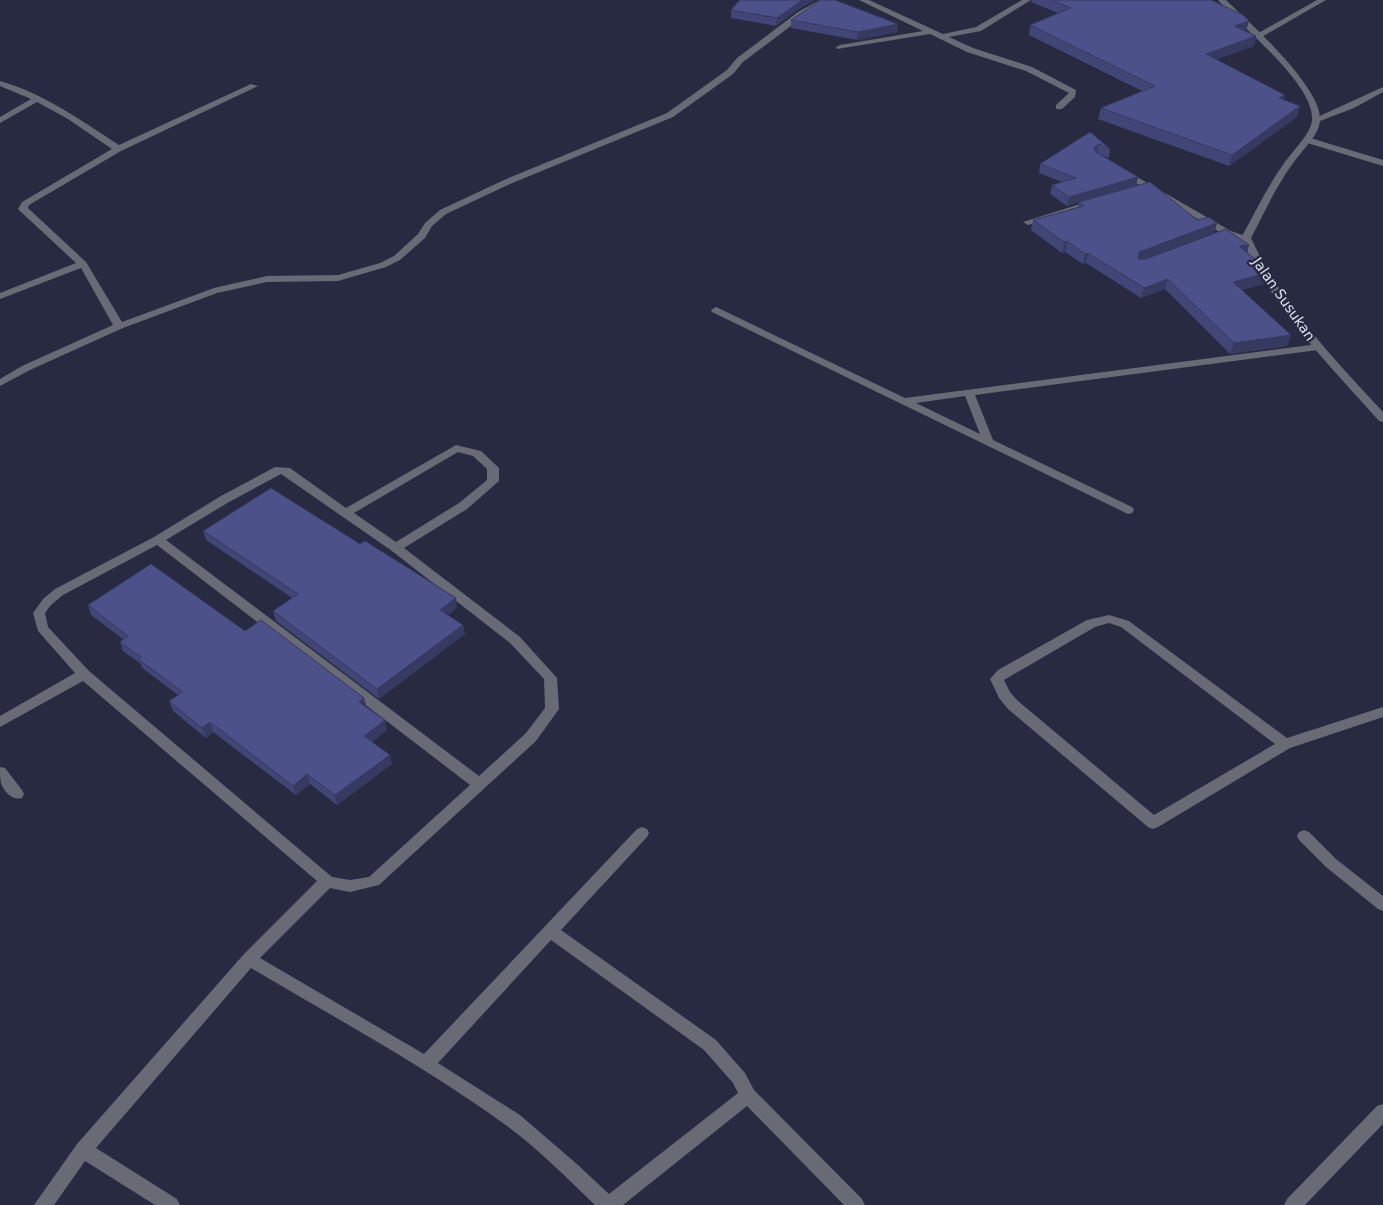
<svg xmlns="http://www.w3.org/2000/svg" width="1383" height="1205" font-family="'DejaVu Sans',sans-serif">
	<rect width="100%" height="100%" fill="#272a41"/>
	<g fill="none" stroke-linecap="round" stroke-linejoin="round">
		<path fill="#686a76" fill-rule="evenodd" d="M1307 137 1383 160V166L1304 142 1303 140Z
			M716 307 905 398 1318 344 1323 347 1318 350 975 395 993 440 1132 507 1134 510 1132 513 1128 514 712 312 711 310ZM965 396 980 434 916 403Z
			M1304 830 1309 832 1336 859 1383 896V911L1378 909 1326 867 1299 840 1297 836 1299 832Z"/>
		<path fill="#686a76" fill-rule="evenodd" d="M820 0H829L804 16 743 62 733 74 673 117 510 184 446 214 432 226 425 238 400 260 386 267 338 281 267 282 217 293 123 328 30 370 0 386V379L22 366 113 325 81 268 0 299V293L76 263 20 211 18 209 22 202 112 149 68 119 37 102 0 123V117L31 99 0 86V81C43 93 82 121 119 145L251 84 258 86 121 151 29 205 28 208 86 262 122 322 214 288 267 276 338 275 380 263 394 256 418 234 425 223 440 210 504 180 667 113 727 70 737 58 798 12Z
			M859 0H869L943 34 976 27 1022 0H1031L981 31 949 37 973 48 1032 67 1076 90 1075 97 1062 109H1056V105L1069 93 1026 71 967 52 930 34 837 49 836 47 840 45 923 31Z
			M1317 0H1326L1260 38 1253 36Z
			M1383 87V92L1354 108 1320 121 1313 119Z
			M1123 169 1231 231 1251 238 1246 241 1225 235 1120 174 1119 172Z
			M1093 200 1098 203 1096 205 1028 225 1023 222Z
			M456 445 481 451 499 468V481L467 509 404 548 520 637 557 678 559 709 536 741 379 885 350 892 330 888 260 958 424 1054 637 829 642 827 647 829 649 833 647 837 561 930 716 1040 745 1073 754 1090 862 1199 865 1205H844L747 1106 623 1205H595C567 1178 538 1149 507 1126 426 1067 337 1019 251 968L96 1148 177 1199 180 1205H155L85 1161 54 1205H34L77 1144 244 954 317 881 83 681 0 727V716L75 673 38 631 33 613 43 599 55 589 154 537 221 496 275 467 290 468 346 508ZM458 452 473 456 487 469V480L459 503 396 542 354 513ZM281 474 392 551 510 643 544 679 545 708 526 733 479 776 166 540 229 502ZM157 545 470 785 369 877 350 880 332 877 89 671 48 627 45 613 51 605 63 595ZM551 940 704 1050 733 1083 738 1093 609 1194 578 1165 520 1115 438 1063Z
			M1109 615 1129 621 1287 738 1383 707V717L1290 748 1158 827 1153 829 1148 827 1008 709 999 698 990 679 998 670 1087 620ZM1109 623 1121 627 1275 744 1154 815 1018 701 1010 692 1004 680 1095 627Z
			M0 767 5 768 22 790 24 794 22 798C13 801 4 792 1 783 0 779 0 771 0 767Z"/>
		<path fill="#686a76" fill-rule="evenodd" d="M1218 0H1226C1250 23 1323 88 1320 121 1319 133 1308 144 1301 153 1280 178 1266 209 1251 238 1281 304 1334 359 1383 412V422L1379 421C1329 365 1272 308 1241 238 1257 210 1271 178 1292 153 1299 144 1310 133 1312 121 1316 85 1240 26 1218 0Z
			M1383 1104V1124L1305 1205H1284L1287 1199 1377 1106Z"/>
	</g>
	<path fill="#424676" d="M740 0H815L797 10 776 26 731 18V10Z
		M1032 0H1211L1246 31 1256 36 1254 46 1217 59 1283 100 1300 106 1297 117 1229 166 1098 119 1101 108 1142 91 1029 35 1030 25 1058 13 1031 2Z
		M791 20 897 32 857 40 791 28Z
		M1090 132 1110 149 1109 158 1097 153 1138 177 1136 185 1197 220 1217 223 1214 233 1145 259 1249 245 1247 252 1256 260 1255 263 1264 284 1241 290 1291 335 1287 346 1230 354 1165 289 1141 298 1086 263 1083 264 1065 252 1062 253 1031 230 1033 220 1078 207 1079 202 1067 206 1050 194 1052 185 1062 182 1039 173 1040 164Z
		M203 531 457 608 448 615 463 625 465 634 379 699 276 621 273 611 292 598 206 540Z
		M88 605 245 631 364 698 367 708 387 730 372 742 392 764 337 805 310 784 296 795 213 732 206 738 173 711 169 701 178 695 142 668 141 664 123 651 120 642 123 639 91 615Z"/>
	<path fill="#363960" d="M802 0H815L797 10 776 26 777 18Z
		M1249 21 1246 31 1234 26Z
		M898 24 897 32 857 40 858 32Z
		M1256 36 1254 46 1203 64 1206 54Z
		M1285 95 1282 105 1279 98Z
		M1300 106 1297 117 1229 166 1232 155Z
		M1099 144 1097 152 1092 157 1094 148Z
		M1138 177 1136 185 1067 206 1069 197Z
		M1217 223 1214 233 1136 262 1139 252Z
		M1067 241 1065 252 1062 253 1064 242Z
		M1249 245 1246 255 1239 246Z
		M1088 253 1086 263 1083 264 1085 254Z
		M1267 273 1264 284 1230 292 1233 282Z
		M1168 279 1165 289 1141 298 1144 288Z
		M1291 335 1287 346 1230 354 1234 343Z
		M456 598 457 608 441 620 440 610Z
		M463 625 465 634 379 699 377 689Z
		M364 698 367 708 359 702Z
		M385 720 387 730 366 746 364 736Z
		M210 722 213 732 206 738 202 728Z
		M390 755 392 764 337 805 335 795Z
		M307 774 310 784 296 795 293 786Z"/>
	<path fill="#4d5189" stroke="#363960" d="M740 0H802L777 18 731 10Z
		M821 0H835L898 24 858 32 791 20Z
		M1052 0H1211L1243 15 1249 21 1234 26 1256 36 1206 54 1285 95 1279 98 1300 106 1232 155 1101 108 1155 86 1030 25 1071 8Z
		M1090 132 1110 149 1099 144 1094 148 1096 152 1138 177 1069 197 1052 185 1076 178 1040 164Z
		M1150 182 1197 220 1209 217 1217 223 1139 252 1138 259H1146L1226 229 1249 245 1239 246 1256 260 1253 261 1267 273 1233 282 1291 335 1234 343 1168 279 1144 288 1088 253 1085 254 1067 241 1064 242 1033 220 1084 206 1079 202Z
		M271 488 360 544 365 541 456 598 440 610 463 625 377 689 273 611 298 594 203 531Z
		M151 564 245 631 261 620 364 698 359 702 385 720 364 736 390 755 335 795 307 774 293 786 210 722 202 728 169 701 183 692 138 659 141 657 120 642 128 636 88 605Z"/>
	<g text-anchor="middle" stroke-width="5" stroke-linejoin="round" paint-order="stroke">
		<g font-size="14" fill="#e0e2f1" stroke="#272a41">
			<text transform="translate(1284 299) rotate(55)" y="5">Jalan Susukan</text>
		</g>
	</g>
</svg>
